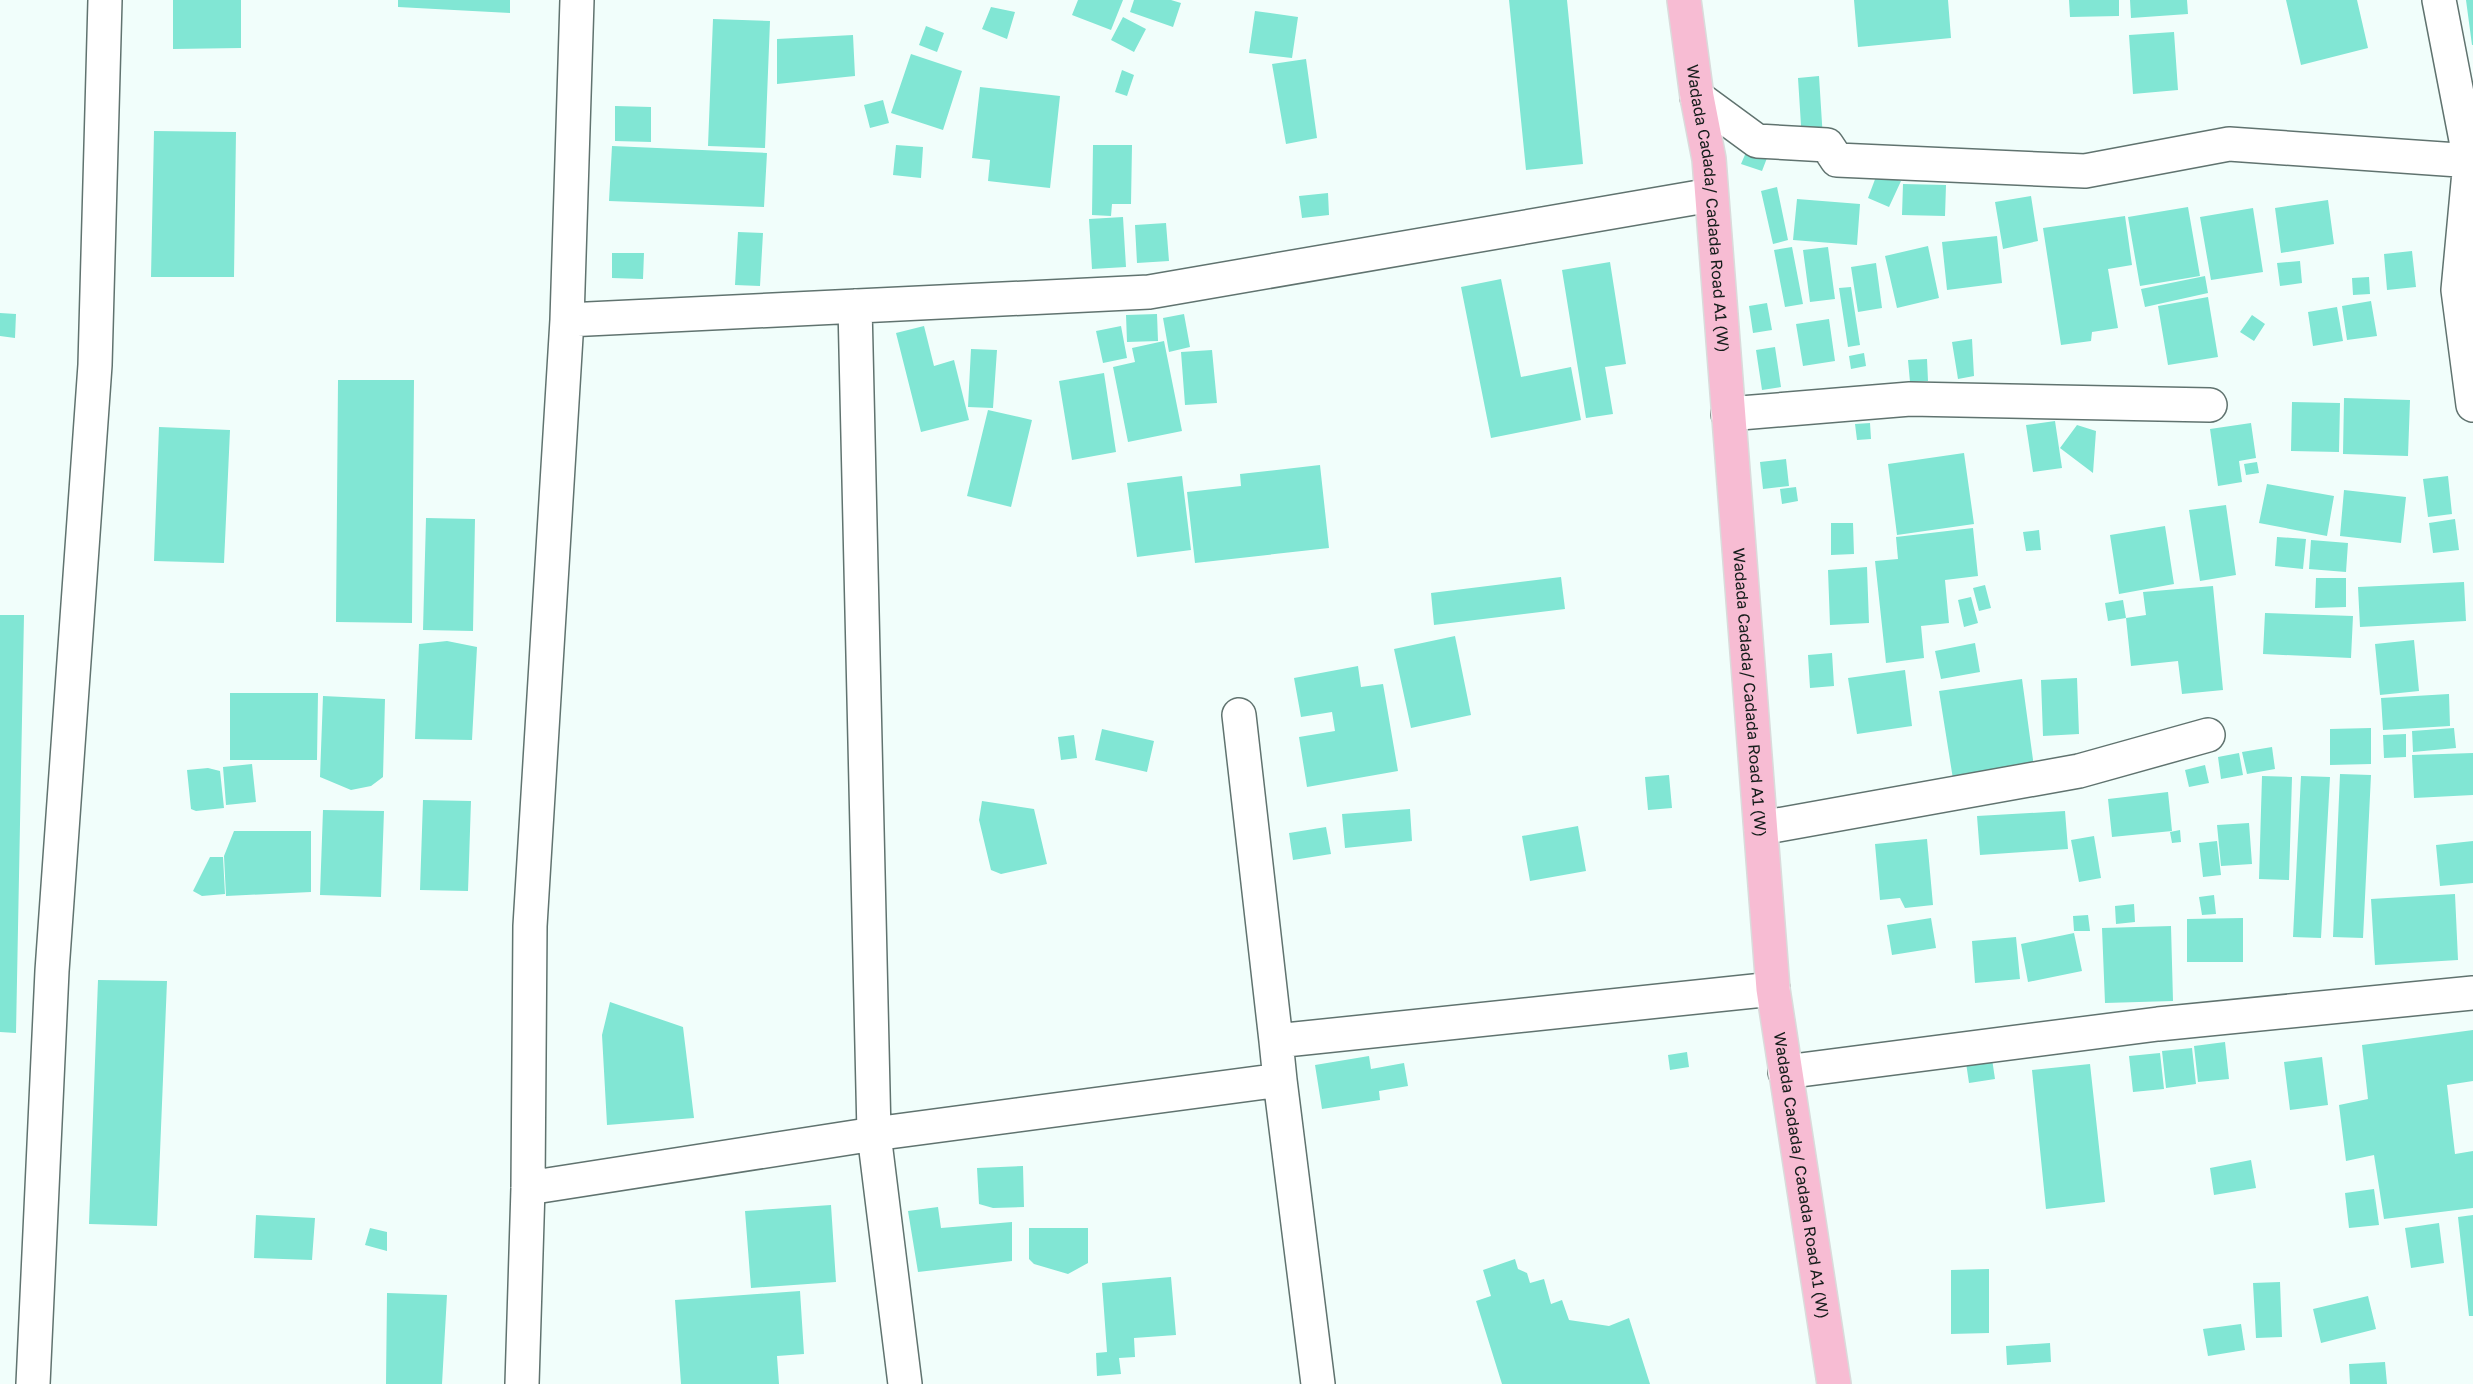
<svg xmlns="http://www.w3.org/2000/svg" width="2473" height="1384" font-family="'Golos Text',sans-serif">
	<rect width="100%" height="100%" fill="#f1fefb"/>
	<path fill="#81e6d4" d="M173 0H241V48L173 49Z
		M398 0H510V13L398 7Z
		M1078 0H1123L1111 30 1072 15Z
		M1134 0H1171L1181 3 1173 27 1130 12Z
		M1509 0H1567L1583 164 1526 170Z
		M1854 0H1948L1951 38 1858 47Z
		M2069 0H2119V16L2070 17Z
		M2130 0H2187L2188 14 2131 18Z
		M2286 0H2357L2368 48 2301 65Z
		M2466 0H2473V45H2472Z
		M991 7 1015 12 1007 39 982 29Z
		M1255 11 1298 17 1292 58 1249 53Z
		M1123 17 1146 29 1134 52 1111 40Z
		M713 19 770 21 765 148 708 146Z
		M926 26 944 33 937 52 919 45Z
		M2174 32 2178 90 2133 94 2129 35Z
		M853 35 855 76 777 84V39Z
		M911 54 962 71 943 130 891 113Z
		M1306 59 1317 138 1286 144 1272 64Z
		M1122 70 1134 75 1127 96 1115 92Z
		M1819 76 1823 139 1802 141 1798 78Z
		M980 87 1060 96 1050 188 988 181 990 160 972 158Z
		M883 100 889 123 870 128 864 105Z
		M615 106 651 107V142L615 141Z
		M154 131 236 132 234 277H151Z
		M896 145 923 147 921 178 893 175Z
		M1093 145H1132L1131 204H1112L1111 216 1092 215Z
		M612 146 767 153 764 207 609 201Z
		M1747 150 1767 158 1762 171 1741 164Z
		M1877 174 1901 181 1889 207 1868 198Z
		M1903 184 1946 185 1945 216 1902 215Z
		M1777 187 1788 240 1773 244 1761 191Z
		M1328 193 1329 215 1302 218 1299 196Z
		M2031 196 2038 241 2003 249 1995 202Z
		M1797 199 1860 204 1857 245 1793 240Z
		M2328 200 2334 244 2281 253 2275 208Z
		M2188 207 2200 276 2140 286 2128 217Z
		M2253 208 2263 272 2211 280 2200 217Z
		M2125 216 2132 265 2108 269 2118 328 2092 332 2091 341 2061 345 2043 228Z
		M1123 217 1126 267 1092 269 1089 219Z
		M1166 223 1169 261 1137 263 1135 225Z
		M738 232 763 233 760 286 735 285Z
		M1997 236 2002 283 1947 290 1942 242Z
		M1928 246 1939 298 1897 308 1885 256Z
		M1792 247 1803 304 1785 307 1774 250Z
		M1828 247 1835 299 1810 302 1803 250Z
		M2412 251 2416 287 2387 290 2384 254Z
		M612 253H644L643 279 612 278Z
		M2300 261 2302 283 2280 286 2277 263Z
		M1610 262 1626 364 1605 367 1613 414 1586 418 1562 270Z
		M1876 263 1882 308 1858 312 1851 267Z
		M2205 276 2208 293 2145 307 2141 289Z
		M2369 277 2370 294 2353 295 2352 278Z
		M1501 279 1521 377 1571 367 1581 420 1491 438 1461 287Z
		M1851 287 1860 345 1848 347 1839 288Z
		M2208 297 2218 357 2168 365 2158 306Z
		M2371 301 2377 336 2347 340 2342 306Z
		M1767 303 1772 330 1753 333 1749 306Z
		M2337 307 2343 341 2313 346 2308 312Z
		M0 313 16 314 15 338 0 336Z
		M1157 314 1158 341 1127 342 1126 315Z
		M1184 314 1190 347 1169 352 1163 318Z
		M2252 315 2265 324 2254 341 2240 332Z
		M1829 319 1835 361 1803 366 1796 324Z
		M924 326 934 366 954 360 969 420 921 432 896 333Z
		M1121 326 1127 358 1103 363 1096 331Z
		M1972 339 1974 376 1958 379 1952 342Z
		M1164 341 1182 431 1128 442 1113 367 1135 362 1132 348Z
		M1775 347 1781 387 1762 390 1756 350Z
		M971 349 997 350 993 408 968 407Z
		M1212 350 1217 403 1185 405 1181 352Z
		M1864 353 1866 366 1851 369 1849 356Z
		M1927 359 1928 381 1910 382 1908 360Z
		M1104 373 1116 452 1072 460 1059 381Z
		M338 380H414L412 623 336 622Z
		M2344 398 2410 400 2408 456 2343 454Z
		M2292 402 2340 403 2339 452 2291 451Z
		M988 410 1032 420 1011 507 967 496Z
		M2055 421 2062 468 2033 472 2026 425Z
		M1870 423 1871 439 1857 440 1855 424Z
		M2251 423 2256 458 2239 461 2242 482 2218 486 2210 429Z
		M2077 425 2096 431 2093 473 2060 448Z
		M159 427 230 430 224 563 154 561Z
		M1964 453 1974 524 1897 535 1888 464Z
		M1786 459 1789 486 1763 489 1760 462Z
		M2257 462 2259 473 2246 475 2244 464Z
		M1320 465 1329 548 1195 563 1187 492 1241 486 1240 474Z
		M1182 476 1191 550 1137 557 1127 483Z
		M2448 476 2452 514 2428 517 2423 479Z
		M2267 484 2334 496 2327 536 2259 523Z
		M1796 487 1798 501 1782 504 1780 489Z
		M2344 490 2406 497 2401 543 2340 536Z
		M2226 505 2236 575 2200 581 2189 510Z
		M426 518 475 519 473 631 423 630Z
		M2455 519 2459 550 2433 553 2429 523Z
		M1831 523H1853L1854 554 1831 555Z
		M2165 526 2174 584 2119 594 2110 535Z
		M1973 528 1978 576 1945 580 1949 623 1921 626 1924 658 1886 663 1875 561 1898 559 1896 537Z
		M2039 530 2041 550 2026 551 2023 532Z
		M2277 537 2306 539 2303 569 2275 566Z
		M2311 540 2348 543 2346 572 2309 569Z
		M1867 567 1869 623 1830 625 1828 570Z
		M1561 577 1565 609 1434 625 1431 593Z
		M2316 578H2346V607L2315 608Z
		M2464 582 2466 621 2360 627 2358 587Z
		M1985 585 1991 608 1979 611 1973 588Z
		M2213 586 2223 690 2182 694 2178 661 2131 666 2126 618 2146 615 2143 592Z
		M1971 597 1978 623 1964 627 1958 600Z
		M2123 600 2126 618 2108 621 2105 603Z
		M2265 613 2353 616 2351 658 2263 654Z
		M0 615H24L16 1033 0 1032Z
		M1455 636 1471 715 1411 728 1394 649Z
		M2414 640 2419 691 2380 695 2375 644Z
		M447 641 477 647 472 740 415 739 419 644Z
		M1975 643 1980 672 1941 679 1935 651Z
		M1832 653 1834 686 1810 688 1808 655Z
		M1358 666 1361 687 1383 684 1398 771 1307 787 1299 737 1335 731 1332 712 1301 717 1294 678Z
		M1905 670 1912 726 1857 734 1848 678Z
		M2077 678 2079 734 2043 736 2041 680Z
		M2022 679 2034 767 1953 779 1939 691Z
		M230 693H318L317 760H230Z
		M2449 694 2450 726 2383 730 2381 698Z
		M323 696 385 699 383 777 371 786 351 790 320 777Z
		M2371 728V764L2330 765V729Z
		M2454 728 2456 748 2413 752 2412 731Z
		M1102 729 1154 741 1147 772 1095 760Z
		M2406 734V757L2384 758 2383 735Z
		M1074 735 1077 758 1061 760 1058 737Z
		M2272 747 2275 769 2247 774 2242 752Z
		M2239 753 2243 775 2221 779 2218 757Z
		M2473 753V795L2414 798 2412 755Z
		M252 764 256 802 226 805 223 767Z
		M2205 765 2209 783 2189 787 2185 770Z
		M208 768 220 771 224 808 196 811 191 809 187 770Z
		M2340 774 2371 775 2363 938 2333 937Z
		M1669 775 1672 808 1648 810 1645 777Z
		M2262 776 2292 777 2289 880 2259 879Z
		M2301 776 2330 777 2321 938 2293 937Z
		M2168 792 2172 831 2112 837 2108 799Z
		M423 800 471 801 468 891 420 890Z
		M982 801 1034 809 1047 864 1001 874 991 870 979 820Z
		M1410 809 1412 841 1345 848 1342 814Z
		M323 810 384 811 381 897 320 895Z
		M2065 811 2068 849 1980 855 1977 816Z
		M2249 823 2252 864 2221 866 2217 825Z
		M1578 826 1586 871 1530 881 1522 836Z
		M1326 827 1331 854 1293 860 1289 833Z
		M2180 830 2181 842 2172 843 2170 832Z
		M234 831H311V892L226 896 224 856Z
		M2094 836 2101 878 2079 882 2071 840Z
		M1927 839 1933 905 1905 908 1900 898 1880 900 1875 844Z
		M2217 841 2221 875 2203 877 2199 843Z
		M2473 841V883L2440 886 2436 845Z
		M210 857H223L225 894 202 896 193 891Z
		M2455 894 2458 960 2375 965 2371 899Z
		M2214 895 2216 914 2202 915 2199 897Z
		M2134 904 2135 922 2116 924 2115 906Z
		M2088 915 2090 931H2074L2073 916Z
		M1931 918 1936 948 1892 955 1887 925Z
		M2243 918V962H2187V919Z
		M2171 926 2173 1001 2105 1003 2102 928Z
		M2074 933 2082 971 2028 982 2021 944Z
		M2016 937 2020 979 1975 983 1972 941Z
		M98 980 167 981 157 1226 89 1224Z
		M610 1002 683 1027 694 1118 607 1125 602 1035Z
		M2473 1030V1081L2447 1085 2455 1154 2473 1151V1208L2384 1219 2374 1155 2346 1161 2339 1105 2368 1099 2362 1045Z
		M2225 1042 2229 1079 2198 1082 2194 1046Z
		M2192 1048 2196 1084 2166 1088 2162 1051Z
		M1687 1052 1689 1067 1670 1070 1668 1055Z
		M1991 1052 1995 1079 1969 1083 1965 1056Z
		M2160 1053 2164 1089 2133 1092 2129 1056Z
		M1369 1056 1371 1069 1404 1063 1408 1086 1379 1091 1380 1100 1322 1109 1315 1065Z
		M2322 1057 2328 1105 2290 1110 2284 1062Z
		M2090 1064 2105 1202 2046 1209 2032 1070Z
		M2251 1160 2256 1188 2214 1195 2210 1168Z
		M1023 1166 1024 1207 993 1208 979 1204 977 1168Z
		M2374 1189 2379 1225 2349 1228 2345 1193Z
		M831 1205 836 1282 751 1288 745 1211Z
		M938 1207 941 1228 1012 1222V1261L918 1272 908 1211Z
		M256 1215 315 1218 312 1260 254 1258Z
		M2473 1215V1316H2469L2458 1217Z
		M2439 1223 2444 1263 2411 1268 2405 1228Z
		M370 1228 387 1232V1251L365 1245Z
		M1029 1228H1088V1263L1068 1274 1034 1264 1029 1259Z
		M1515 1259 1518 1269 1527 1273 1530 1283 1544 1279 1551 1304 1562 1300 1569 1320 1609 1326 1629 1318 1650 1384H1502L1476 1301 1491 1296 1483 1270Z
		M1989 1269V1333L1951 1334V1270Z
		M1171 1277 1176 1335 1134 1338 1135 1357 1119 1358 1121 1374 1097 1376 1096 1353 1107 1352 1102 1283Z
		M2280 1282 2282 1337 2256 1338 2253 1283Z
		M800 1291 804 1354 777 1356 779 1384H681L675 1300Z
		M387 1293 447 1295 442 1384H386Z
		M2368 1296 2376 1329 2321 1343 2313 1309Z
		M2241 1324 2245 1350 2208 1356 2203 1329Z
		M2050 1343 2051 1362 2007 1365 2006 1346Z
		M2385 1362 2387 1384H2350L2349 1364Z"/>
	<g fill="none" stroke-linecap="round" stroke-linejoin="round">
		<defs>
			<path id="minor" d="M2439 0 2470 161 2458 290 2473 405
				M1697 97 1757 141 1827 145 1837 160 2085 171 2229 144 2473 161
				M855 306 874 1134 905 1384
				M567 320 1149 292 1711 195
				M1728 414 1910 399 2210 405
				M1239 715 1276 1041 1773 989
				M1761 828 2079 771 2208 735
				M1785 1072 2158 1024 2473 993
				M1280 1080 1318 1384
				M528 1188 874 1134 1280 1080 1276 1041
				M33 1384 52 971 95 365 105 0
				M522 1384 528 1188 530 926 567 320 577 0"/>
			<g id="primary">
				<path id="s1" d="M1684 0 1697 97 1709 159 1773 989 1834 1384"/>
			</g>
		</defs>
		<use href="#minor" stroke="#60736f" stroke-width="36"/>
		<use href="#primary" stroke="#dadbdb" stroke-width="36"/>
		<use href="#minor" stroke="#fff" stroke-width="33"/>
		<use href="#primary" stroke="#f7bcd3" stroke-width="33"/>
	</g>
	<g text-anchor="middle" stroke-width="4.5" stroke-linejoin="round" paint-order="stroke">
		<g font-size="16" fill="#151d1b" stroke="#fff">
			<text dy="6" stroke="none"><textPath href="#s1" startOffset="210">Wadada Cadada/ Cadada Road A1 (W)</textPath></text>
			<text dy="6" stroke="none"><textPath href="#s1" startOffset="696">Wadada Cadada/ Cadada Road A1 (W)</textPath></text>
			<text dy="6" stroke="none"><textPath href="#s1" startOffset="1182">Wadada Cadada/ Cadada Road A1 (W)</textPath></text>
		</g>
	</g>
</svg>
